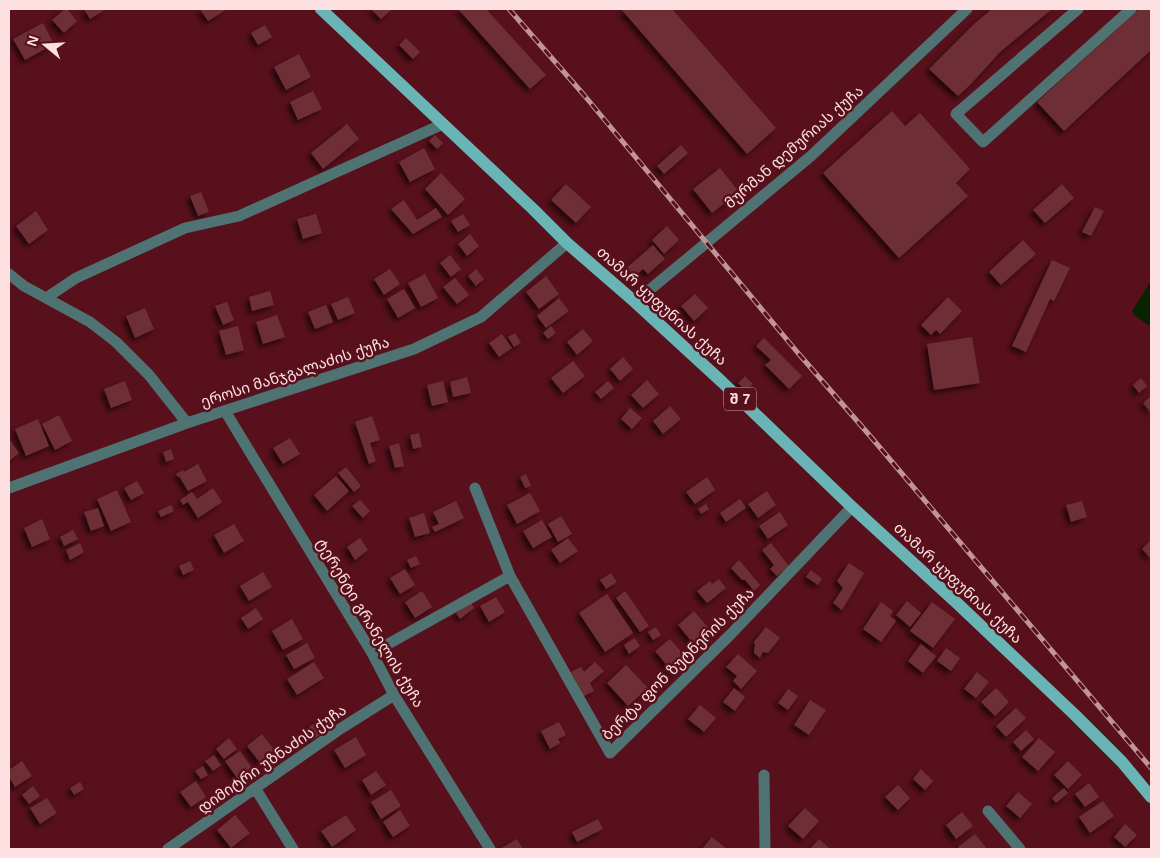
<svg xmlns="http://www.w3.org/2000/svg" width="1160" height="858" font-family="Arial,'Noto Sans Georgian',sans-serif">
	<defs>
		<filter id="shadow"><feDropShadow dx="-3.5" dy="3.5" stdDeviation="2.5" flood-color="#0009"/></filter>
	</defs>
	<rect width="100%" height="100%" fill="#57101c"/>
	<path fill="#092200" d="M1151 281V324L1148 325 1134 315 1132 311Z"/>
	<path fill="#6e2f35" filter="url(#shadow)" d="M65 9H67L77 21 64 33 52 20Z
		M84 9H106L90 19Z
		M200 9H227L208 21Z
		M371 9H392L381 19Z
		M458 9H486L546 75 530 89Z
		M621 9H672L776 128 747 154Z
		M992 9H1052L1000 52 970 85 958 96 929 69 974 24Z
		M1139 9H1151V50L1064 131 1037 102Z
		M43 23 54 44 25 60 13 39Z
		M265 25 272 37 258 45 251 33Z
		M406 38 420 52 413 59 399 45Z
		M299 54 311 77 286 90 274 67Z
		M313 91 322 109 298 120 290 102Z
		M892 111 905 126 920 113 970 169 956 183 968 196 899 258 823 173Z
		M347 124 359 139 323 169 311 153Z
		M435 135 443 143 437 149 429 141Z
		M681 145 688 153 664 174 657 166Z
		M424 148 435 169 410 182 399 162Z
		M720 168 739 192 712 213 693 189Z
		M441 173 465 199 448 215 425 189Z
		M566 184 591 207 576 223 551 200Z
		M1062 184 1074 198 1045 223 1033 210Z
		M201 192 209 212 198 216 190 196Z
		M404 200 417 220 436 208 442 217 413 234 391 209Z
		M1095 207 1104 211 1091 236 1082 232Z
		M36 211 48 230 29 244 16 226Z
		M316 214 322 233 303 239 297 219Z
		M463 214 470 225 458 232 451 221Z
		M667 226 679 240 664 254 652 240Z
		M470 234 479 246 467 256 458 244Z
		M1023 240 1036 254 1001 285 989 272Z
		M653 245 665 259 648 274 643 269 632 279 624 270Z
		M450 255 461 269 451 277 440 263Z
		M1052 260 1070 268 1054 301 1050 299 1026 352 1012 346Z
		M390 269 400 284 384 295 374 279Z
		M476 269 484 279 476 286 468 276Z
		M425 274 438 298 421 307 408 283Z
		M546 276 559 294 539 309 526 292Z
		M455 278 469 295 457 304 443 287Z
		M404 289 415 308 398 318 387 299Z
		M270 291 274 305 252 311 249 297Z
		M695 294 708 308 694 321 681 306Z
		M348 297 355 313 338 320 331 304Z
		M948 297 962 311 940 334 936 330 931 335 921 325Z
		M559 298 569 311 546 328 537 316Z
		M227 302 234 320 223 325 215 306Z
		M326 305 333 322 315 329 308 312Z
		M145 308 154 329 135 338 126 316Z
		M277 315 285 337 263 344 256 322Z
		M238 326 244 350 226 355 219 331Z
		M551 326 556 333 548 339 543 333Z
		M583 329 593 341 577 355 567 342Z
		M515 333 521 343 514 347 508 337Z
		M502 334 512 348 499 357 489 343Z
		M972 337 980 383 934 390 927 344Z
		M764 338 802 376 789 389 765 365 771 360 756 346Z
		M623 357 633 369 620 381 610 369Z
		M573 361 585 376 563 393 551 378Z
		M745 376 753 384 746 391 738 383Z
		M467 377 471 393 453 397 450 382Z
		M1141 378 1147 386 1139 393 1133 385Z
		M647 380 659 394 643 408 631 395Z
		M125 381 132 400 111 408 104 389Z
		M443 381 448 402 432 406 427 385Z
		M608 381 614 388 601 399 595 392Z
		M1151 396V413L1143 403Z
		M670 406 681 419 663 434 653 421Z
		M630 408 642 418 632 429 621 419Z
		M59 415 72 441 55 450 42 424Z
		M372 416 380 440 370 443 376 461 369 464 355 422Z
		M38 419 49 446 26 456 15 429Z
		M419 433 422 447 413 449 410 435Z
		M290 438 300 454 283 464 273 448Z
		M9 439 19 453 9 461Z
		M399 443 404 466 395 468 389 446Z
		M171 449 174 459 166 462 163 452Z
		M198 464 207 481 188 491 179 476 178 477 176 474 183 470 184 472Z
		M346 467 361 486 354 492 338 473Z
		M526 474 531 486 525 488 520 477Z
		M336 476 349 491 327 511 314 495Z
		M707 477 715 490 695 504 686 492Z
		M137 481 144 493 131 500 124 488Z
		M213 488 222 502 198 518 188 502 183 505 180 500 192 492 197 499Z
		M117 490 131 522 111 531 97 499Z
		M767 491 776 505 758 518 748 504Z
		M530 493 540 511 517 524 507 505Z
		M740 499 746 508 726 522 720 513Z
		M360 500 370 511 363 518 352 506Z
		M456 501 464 518 435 532 432 527 439 524 433 512Z
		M1082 501 1087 517 1071 522 1066 505Z
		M706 504 709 509 701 514 698 509Z
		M171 505 174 511 161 517 158 511Z
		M98 508 104 526 91 531 84 512Z
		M780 512 788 525 768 539 759 526Z
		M424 513 430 533 415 537 409 518Z
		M561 516 572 534 558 542 548 524Z
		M42 519 50 539 32 547 24 528Z
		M542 520 552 537 533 548 523 531Z
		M234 524 244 541 224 553 214 535Z
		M73 530 78 539 64 546 60 537Z
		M360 538 368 550 355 560 347 547Z
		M568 538 578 551 560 563 551 550Z
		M1150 541 1151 542V559L1142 549Z
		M80 543 84 552 70 560 66 550Z
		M771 543 789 566 777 576 770 569 774 565 762 550Z
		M416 556 420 564 411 568 407 560Z
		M739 560 760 585 754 591 745 580H742L731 568Z
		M190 561 194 570 183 575 179 566Z
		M849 563 864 573 842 610 833 603 843 588 837 581Z
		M405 569 415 585 400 594 390 578Z
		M811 570 822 579 818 585 806 577Z
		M263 572 272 587 249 601 240 586Z
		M611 573 617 582 606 589 600 580Z
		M719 579 726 588 707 603 697 591 710 581 712 584Z
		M422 591 432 607 415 618 405 602Z
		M625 591 649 626 640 632 616 598Z
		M607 594 633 633 605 652 579 613Z
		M496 597 505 612 489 622 480 606Z
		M907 601 921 613 910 627 896 615Z
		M881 602 893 611 890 616 896 621 881 642 863 629Z
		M932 602 955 619 933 648 910 631Z
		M471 603 474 608 460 619 456 613Z
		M256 608 263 619 248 629 241 618Z
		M694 611 712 632 696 647 678 625Z
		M292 619 303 639 283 650 272 631Z
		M656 627 661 635 653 640 648 632Z
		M766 627 780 638 768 653 763 652 760 658 754 653 755 645 754 642Z
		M635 638 640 646 629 654 624 645Z
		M670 639 689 661 674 674 655 651Z
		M307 643 315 658 294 669 286 655Z
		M921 644 936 656 923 673 908 661Z
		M946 648 960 658 951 671 937 661Z
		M738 654 757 671 741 689 733 681 737 676 726 667Z
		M314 662 324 678 297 695 287 679Z
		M595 662 604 671 590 683 594 691 584 696 571 672 581 667 584 672Z
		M626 665 648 688 628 706 607 683Z
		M977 672 989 682 976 698 964 689Z
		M734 688 745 697 735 711 723 702Z
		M996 688 1009 702 995 716 981 702Z
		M788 689 798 696 788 710 778 703Z
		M810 700 826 710 809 735 794 725Z
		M700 705 716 718 704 732 688 719Z
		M1016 708 1026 718 1006 737 996 726Z
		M320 720 326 731 311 741 304 730Z
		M559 722 566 735 558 739 560 743 550 749 541 731Z
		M1026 730 1034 739 1021 751 1013 742Z
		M262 734 275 751 260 763 247 746Z
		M356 737 366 755 345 768 334 750Z
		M229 738 237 749 224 759 216 749Z
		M1039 738 1055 752 1038 771 1022 757Z
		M240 751 252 768 237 778 225 761Z
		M214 755 221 765 213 771 205 761Z
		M22 761 32 776 15 787 9 777V770Z
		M1068 761 1082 775 1068 789 1054 775Z
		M203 766 208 775 201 779 195 771Z
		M921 769 933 781 925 790 913 779Z
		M376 771 386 785 371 795 362 780Z
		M196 781 206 797 191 807 180 792Z
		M80 782 84 789 74 795 70 788Z
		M1089 783 1099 797 1085 807 1075 794Z
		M898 785 910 798 898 810 885 797Z
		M33 786 40 796 29 804 22 795Z
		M1064 788 1068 793 1056 803 1052 798Z
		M391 790 401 806 381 819 371 802Z
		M1018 792 1032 804 1020 818 1006 806Z
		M47 798 57 813 40 824 30 808Z
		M1103 801 1114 816 1090 833 1079 817Z
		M805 808 819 821 803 839 788 826Z
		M400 810 410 826 393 837 383 822Z
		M962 812 973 826 956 839 946 825Z
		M235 815 250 833 231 848 217 830Z
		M346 815 356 830 332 847 321 831Z
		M598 819 603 829 577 842 572 832Z
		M1125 824 1137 835 1125 847 1114 837Z
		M975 834 987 849H960L958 847Z
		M712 837 727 849H702Z
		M517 839 523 849H500Z
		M819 839 829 848 828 849H812L811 848Z"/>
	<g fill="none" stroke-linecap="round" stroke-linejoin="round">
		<path stroke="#4f7273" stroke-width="11" d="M1078 9 956 114 983 142 1131 9
			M9 274 24 286 90 322 116 342 149 375 187 423
			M46 298 76 278 185 228 239 216 443 124
			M635 302 811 156 967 9
			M225 411 372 653 394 695 490 849
			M9 488 187 423 414 349 481 317 567 243
			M475 488 510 576 610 753 731 634 852 507
			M372 653 510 576
			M764 775 765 849
			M255 788 293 849
			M988 811 1020 849
			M168 849 340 729 394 695"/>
		<path stroke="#69b5b6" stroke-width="12" d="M321 9 533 209 567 243 635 302 721 381 852 507 958 604 1075 715 1122 762 1151 797"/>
		<defs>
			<path id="rail" d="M509 9 584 95 798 353 871 437 1151 768"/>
		</defs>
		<use href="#rail" stroke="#c09499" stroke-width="5"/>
		<use href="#rail" stroke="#57101c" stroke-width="3" stroke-dasharray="9" stroke-linecap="butt"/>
	</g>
	<g text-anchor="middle" stroke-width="5" stroke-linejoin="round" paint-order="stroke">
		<rect fill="#57101c" stroke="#cba2a7" stroke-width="1" x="724" y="387.5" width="32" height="23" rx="4"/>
		<g font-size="14" font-weight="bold" fill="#fde1e2">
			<text x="740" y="404">შ 7</text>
		</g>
		<g font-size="15" fill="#fde1e2" stroke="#57101c">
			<text transform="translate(794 147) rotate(-41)" y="5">მურმან დემურიას ქუჩა</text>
			<text transform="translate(662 306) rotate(42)" y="5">თამარ ყუფუნიას ქუჩა</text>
			<text transform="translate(295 372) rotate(-18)" y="5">ეროსი მანჯგალაძის ქუჩა</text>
			<text transform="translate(958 583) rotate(43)" y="5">თამარ ყუფუნიას ქუჩა</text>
			<text transform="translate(370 623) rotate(59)" y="5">ტერენტი გრანელის ქუჩა</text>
			<text transform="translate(678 664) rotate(-45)" y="5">ბერტა ფონ ზუტნერის ქუჩა</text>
			<text transform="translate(272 759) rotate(-35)" y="5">დიმიტრი უზნაძის ქუჩა</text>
		</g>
	</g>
	<rect width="1160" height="858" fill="none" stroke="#fde1e2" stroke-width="20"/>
	<g transform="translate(45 45) rotate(288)" stroke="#57101c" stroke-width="4" paint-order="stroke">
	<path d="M0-4L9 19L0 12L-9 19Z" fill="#fde1e2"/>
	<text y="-8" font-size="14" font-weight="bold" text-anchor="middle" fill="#fde1e2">N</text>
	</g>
</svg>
